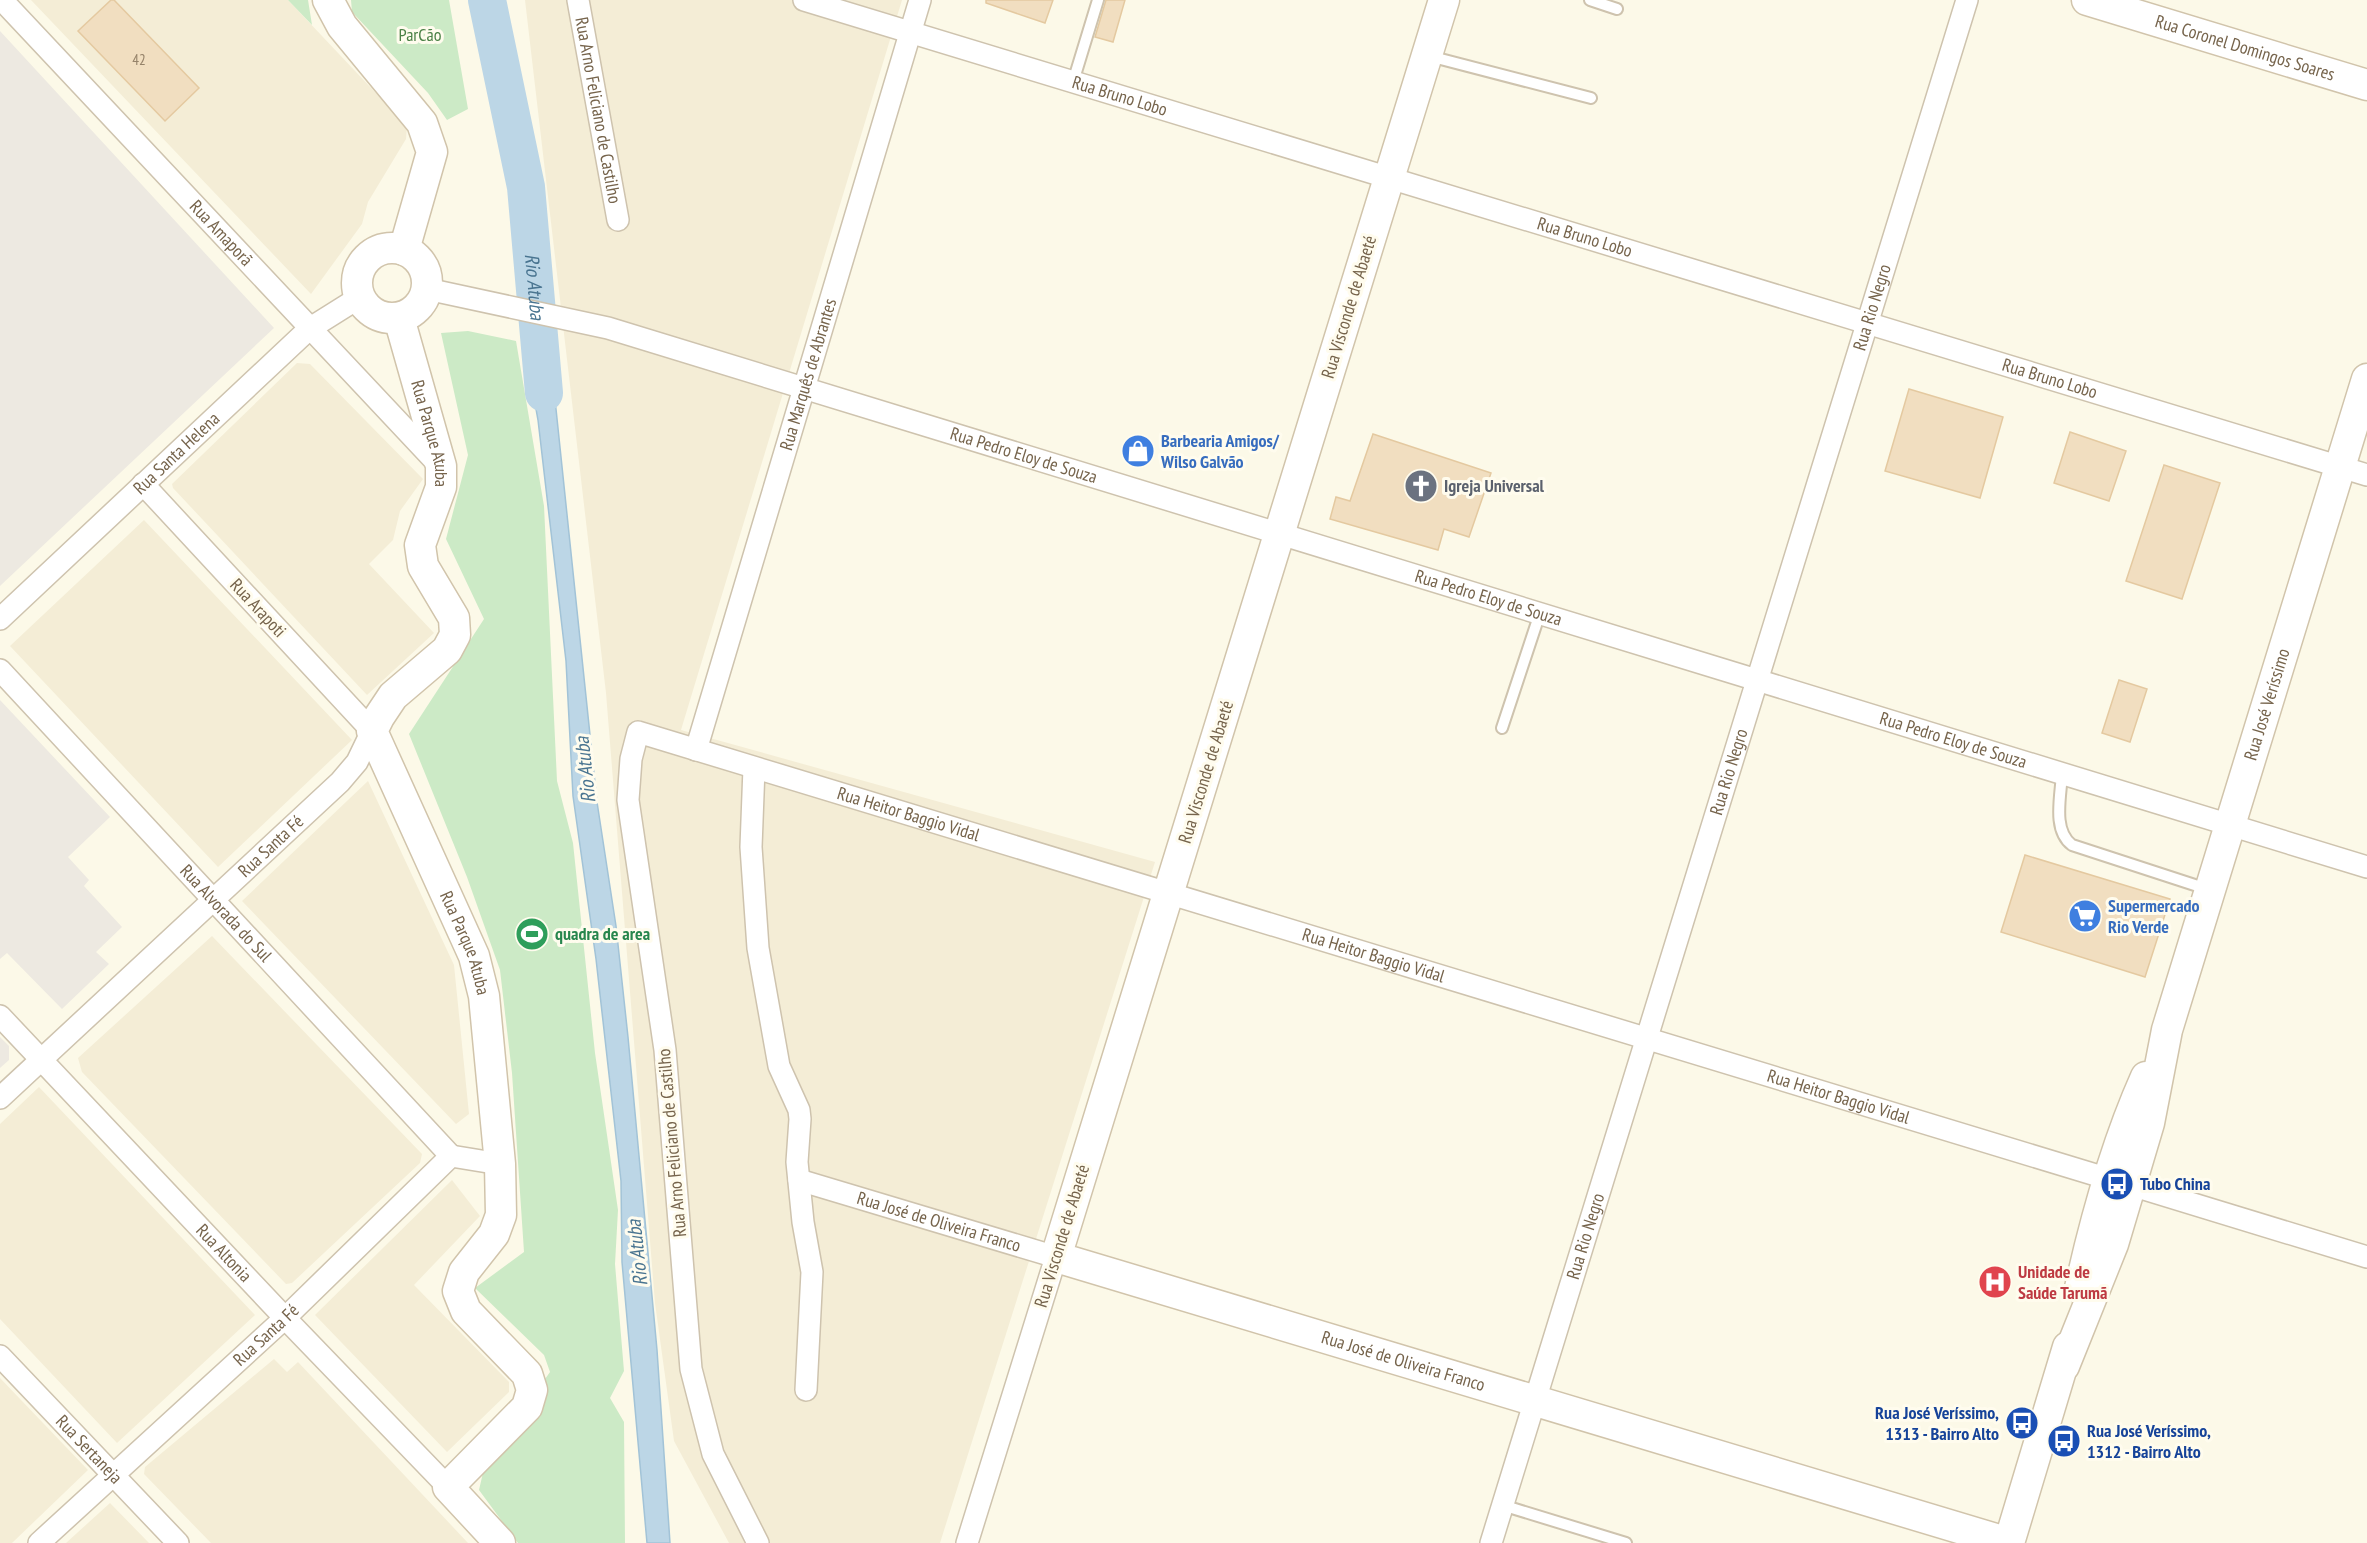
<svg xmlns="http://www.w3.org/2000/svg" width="2367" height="1543" font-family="'PT Sans Narrow',sans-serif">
	<rect width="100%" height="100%" fill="#fcf9e8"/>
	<path fill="#f4edd6" d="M31 0H288L407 126 406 139 368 202 362 224 311 294Z
		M525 0H902L681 730 1155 862 940 1543H729L674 1441 655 1303 606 693Z
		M297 363 310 364 423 479 400 511 393 540 369 564 434 633 367 695 173 488 172 484Z
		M144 520 352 740 218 867 10 646Z
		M368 781 454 965 469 1114 456 1124 242 901Z
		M212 936 422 1154 420 1163 292 1283 286 1284 82 1072 78 1058Z
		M39 1087 255 1315 117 1443 0 1319V1124Z
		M452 1180 480 1216 414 1285 509 1382V1392L447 1452 315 1315Z
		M274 1359 287 1372 298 1362 468 1543H211L144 1474 145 1467Z
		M0 1378 88 1470 12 1543H0Z
		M110 1503 149 1543H66Z"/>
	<path fill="#ede9e1" d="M0 31 274 328 0 586Z
		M0 700 110 817 68 857 89 880 84 886 122 927 96 952 109 964 62 1009 7 953 0 959Z
		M0 1037 9 1046V1060L0 1068Z"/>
	<path fill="#cceac6" d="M288 0H308L312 25Z
		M351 0H449L468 109 447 120 428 93 352 12Z
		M468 331 516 341 544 506 557 781 573 843 595 1053 618 1210 615 1264 624 1371 610 1398 624 1422 625 1543H518L479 1490 485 1464 550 1372 544 1355 475 1288 524 1252 512 1073 500 970 467 877 409 734 484 619 446 539 468 455 441 333Z"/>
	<path fill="#bcd6e6" stroke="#a2c3d7" stroke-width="1.5" d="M523 336 548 346 556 409 597 802 616 926 628 1037 657 1350 670 1543H647L622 1262 621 1181 596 959 573 796 566 661 538 420Z"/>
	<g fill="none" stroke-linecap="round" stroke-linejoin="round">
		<path stroke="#bcd6e6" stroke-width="38" id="s1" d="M487 0 526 187 544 393"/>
	</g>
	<path fill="#f1dec0" stroke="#e4c9a0" stroke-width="1.5" d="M111 0H114L199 88 165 121 78 31Z
		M986 0H1053L1045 23 986 3Z
		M1106 0H1125L1113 42 1095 37Z
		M1909 389 2003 417 1980 498 1885 471Z
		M2070 432 2126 451 2109 501 2054 483Z
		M1373 434 1491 473 1469 537 1444 529 1438 550 1330 519 1336 497 1350 501Z
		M2164 465 2220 483 2182 599 2126 581Z
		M2119 680 2147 689 2130 742 2102 733Z
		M2025 855 2170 899 2145 977 2001 932Z"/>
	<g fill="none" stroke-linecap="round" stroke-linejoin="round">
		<defs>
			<path id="lane" d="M1590 0 1617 9
				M1429 56 1591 98
				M1073 82 1098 0
				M1502 728 1540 613
				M2062 773C2061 796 2052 830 2072 845L2207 889
				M1502 1505 1626 1543"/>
			<g id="street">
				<path id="s2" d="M2 0 437 463"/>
				<path id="s3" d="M578 0 618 220"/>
				<path id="s4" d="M804 0 2367 475"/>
				<path id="s5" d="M427 289 608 328 2367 867"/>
				<path id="s6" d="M0 619 309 329 360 297"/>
				<path id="s7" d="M0 670 451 1156"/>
				<path id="s8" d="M696 750 920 0"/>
				<path d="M754 768 751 847 758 948 779 1066 799 1110 800 1119 797 1162 803 1222 812 1272 806 1390"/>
				<path id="s9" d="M0 1016 285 1318 448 1487"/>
				<path id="s10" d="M0 1098 340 782 357 762 372 731 143 484"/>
				<path d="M451 1156 500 1164"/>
				<path id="s11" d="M799 1180 1056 1257 967 1543"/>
				<path d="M2131 1185 2367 1257"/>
				<path id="s12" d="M0 1356 178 1543"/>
				<path id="s13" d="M39 1543 285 1318 451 1156"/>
				<path id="s14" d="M758 1543 713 1454 691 1369 665 1050 628 800 631 759 638 732 2109 1179"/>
				<path id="s15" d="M1491 1543 1967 0"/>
			</g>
			<g id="secondary">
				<path d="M328 0 342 26 422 123 432 152 404 250"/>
				<path id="s16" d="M1444 0 1056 1257 2009 1543"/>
				<path id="s17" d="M2087 0 2367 85"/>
				<circle cx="392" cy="283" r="35"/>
				<path id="s18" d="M399 318 441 466V487L420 545 423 566 454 618 455 635 447 650 393 696 379 717 372 731 474 956 484 996 500 1164 501 1215 494 1234 464 1272 458 1291 466 1311 527 1374 532 1390 527 1407 448 1487 500 1543"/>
				<path d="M2080 1288C2096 1216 2116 1144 2146 1077"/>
				<path id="s19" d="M2064 1366 2113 1244 2149 1123 2167 1030 2367 379"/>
				<path d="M2009 1543 2068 1347"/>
			</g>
		</defs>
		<use href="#lane" stroke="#cec3ae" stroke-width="14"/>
		<use href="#street" stroke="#cec3ae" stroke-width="24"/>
		<use href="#secondary" stroke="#d1c4ab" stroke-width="33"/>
		<use href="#lane" stroke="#fff" stroke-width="10"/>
		<use href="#street" stroke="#fff" stroke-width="21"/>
		<use href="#secondary" stroke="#fff" stroke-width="30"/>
	</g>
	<defs>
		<symbol id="shop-disc" viewBox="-11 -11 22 22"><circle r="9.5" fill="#3f7fe0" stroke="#fffcee"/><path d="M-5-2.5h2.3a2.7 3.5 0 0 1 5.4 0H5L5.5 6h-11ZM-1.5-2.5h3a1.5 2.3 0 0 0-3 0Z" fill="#fff"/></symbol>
		<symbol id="church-disc" viewBox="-11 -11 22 22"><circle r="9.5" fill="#6b7280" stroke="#fffcee"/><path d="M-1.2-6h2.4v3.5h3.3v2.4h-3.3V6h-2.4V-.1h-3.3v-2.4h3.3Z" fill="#fff"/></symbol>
		<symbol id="supermarket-disc" viewBox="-11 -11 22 22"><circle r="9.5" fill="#3f7fe0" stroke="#fffcee"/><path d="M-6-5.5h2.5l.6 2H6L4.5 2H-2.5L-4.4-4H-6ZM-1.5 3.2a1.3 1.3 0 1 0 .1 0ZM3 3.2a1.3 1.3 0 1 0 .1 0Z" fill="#fff"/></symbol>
		<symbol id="stadium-disc" viewBox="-11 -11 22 22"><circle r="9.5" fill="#2e9e5b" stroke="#fffcee"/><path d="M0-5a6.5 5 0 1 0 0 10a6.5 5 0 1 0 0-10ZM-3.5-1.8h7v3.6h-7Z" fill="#fff"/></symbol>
		<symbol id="bus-disc" viewBox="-11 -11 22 22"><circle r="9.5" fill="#1a4fb4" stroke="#fffcee"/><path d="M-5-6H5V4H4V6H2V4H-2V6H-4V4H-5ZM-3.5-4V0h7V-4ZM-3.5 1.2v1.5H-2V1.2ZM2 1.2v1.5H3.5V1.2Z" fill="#fff"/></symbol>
		<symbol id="hospital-disc" viewBox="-11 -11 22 22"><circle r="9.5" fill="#e0444e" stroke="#fffcee"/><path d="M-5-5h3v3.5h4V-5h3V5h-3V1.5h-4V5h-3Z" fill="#fff"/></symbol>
	</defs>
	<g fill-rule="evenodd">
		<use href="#shop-disc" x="1119" y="432" width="38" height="38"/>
		<use href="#church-disc" x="1402" y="467" width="38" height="38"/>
		<use href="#supermarket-disc" x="2066" y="897" width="38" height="38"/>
		<use href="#stadium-disc" x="513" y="915" width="38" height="38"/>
		<use href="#bus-disc" x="2098" y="1165" width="38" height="38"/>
		<use href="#hospital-disc" x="1976" y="1263" width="38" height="38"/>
		<use href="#bus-disc" x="2003" y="1404" width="38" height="38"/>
		<use href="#bus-disc" x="2045" y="1422" width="38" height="38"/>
	</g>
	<g text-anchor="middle" stroke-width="6" stroke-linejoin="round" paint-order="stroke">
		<g font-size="15" fill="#958269">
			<text x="139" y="65">42</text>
		</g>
		<g font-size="18" fill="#4b8146" stroke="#fffcee">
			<text x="420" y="41">ParCão</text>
		</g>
		<g font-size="18" fill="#76644c" stroke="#fffcee">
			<text dy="6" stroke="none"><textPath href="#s17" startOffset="165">Rua Coronel Domingos Soares</textPath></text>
			<text dy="6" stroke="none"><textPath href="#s4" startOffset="330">Rua Bruno Lobo</textPath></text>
			<text dy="6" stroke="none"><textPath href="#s3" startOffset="112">Rua Arno Feliciano de Castilho</textPath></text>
			<text dy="6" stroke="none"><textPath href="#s2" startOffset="320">Rua Amaporã</textPath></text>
			<text dy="6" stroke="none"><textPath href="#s4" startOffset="816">Rua Bruno Lobo</textPath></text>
			<text transform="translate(1349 307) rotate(-73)" y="6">Rua Visconde de Abaeté</text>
			<text dy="6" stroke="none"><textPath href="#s15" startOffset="1293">Rua Rio Negro</textPath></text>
			<text dy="6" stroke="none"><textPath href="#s8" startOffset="392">Rua Marquês de Abrantes</textPath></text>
			<text dy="6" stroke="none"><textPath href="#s4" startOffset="1302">Rua Bruno Lobo</textPath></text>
			<text dy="6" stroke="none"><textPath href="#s18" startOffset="120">Rua Parque Atuba</textPath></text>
			<text dy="6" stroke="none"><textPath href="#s6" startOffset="242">Rua Santa Helena</textPath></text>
			<text dy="6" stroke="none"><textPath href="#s5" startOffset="620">Rua Pedro Eloy de Souza</textPath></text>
			<text dy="6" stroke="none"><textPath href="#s5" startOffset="1106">Rua Pedro Eloy de Souza</textPath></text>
			<text transform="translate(258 608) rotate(47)" y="6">Rua Arapoti</text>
			<text dy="6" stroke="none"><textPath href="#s19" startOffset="693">Rua José Veríssimo</textPath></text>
			<text dy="6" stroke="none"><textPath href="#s5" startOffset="1592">Rua Pedro Eloy de Souza</textPath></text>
			<text dy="6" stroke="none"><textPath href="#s15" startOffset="807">Rua Rio Negro</textPath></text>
			<text transform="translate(1206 772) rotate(-73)" y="6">Rua Visconde de Abaeté</text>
			<text dy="6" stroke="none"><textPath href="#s14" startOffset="1112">Rua Heitor Baggio Vidal</textPath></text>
			<text dy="6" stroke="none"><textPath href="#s10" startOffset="370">Rua Santa Fé</textPath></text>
			<text dy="6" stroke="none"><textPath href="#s7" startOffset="332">Rua Alvorada do Sul</textPath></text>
			<text dy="6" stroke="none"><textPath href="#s18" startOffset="696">Rua Parque Atuba</textPath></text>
			<text dy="6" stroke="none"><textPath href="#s14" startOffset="1598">Rua Heitor Baggio Vidal</textPath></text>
			<text dy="6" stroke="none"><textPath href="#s14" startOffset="2084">Rua Heitor Baggio Vidal</textPath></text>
			<text transform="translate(672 1143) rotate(-95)" y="6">Rua Arno Feliciano de Castilho</text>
			<text dy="6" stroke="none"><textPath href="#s11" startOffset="146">Rua José de Oliveira Franco</textPath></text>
			<text transform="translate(1062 1236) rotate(-73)" y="6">Rua Visconde de Abaeté</text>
			<text dy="6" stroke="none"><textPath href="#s15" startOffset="321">Rua Rio Negro</textPath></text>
			<text dy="6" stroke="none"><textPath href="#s9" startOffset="326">Rua Altonia</textPath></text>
			<text dy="6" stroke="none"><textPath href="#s13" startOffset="308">Rua Santa Fé</textPath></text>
			<text dy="6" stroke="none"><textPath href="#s16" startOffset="1678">Rua José de Oliveira Franco</textPath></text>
			<text dy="6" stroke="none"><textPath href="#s12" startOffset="129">Rua Sertaneja</textPath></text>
		</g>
		<g font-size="18" font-weight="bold" fill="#366cbe" stroke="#fffcee" text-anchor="start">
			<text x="1161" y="447">Barbearia Amigos/<tspan x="1161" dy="21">Wilso Galvão</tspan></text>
			<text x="2108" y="912">Supermercado<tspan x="2108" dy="21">Rio Verde</tspan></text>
		</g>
		<g font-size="18" font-weight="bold" fill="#5b616d" stroke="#fffcee" text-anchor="start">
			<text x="1444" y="492">Igreja Universal</text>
		</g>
		<g font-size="18" font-weight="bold" fill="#27864d" stroke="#fffcee" text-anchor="start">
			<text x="555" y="940">quadra de area</text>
		</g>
		<g font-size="18" font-weight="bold" fill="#164399" stroke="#fffcee" text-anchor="start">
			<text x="2140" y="1190">Tubo China</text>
			<text x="1999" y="1419" text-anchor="end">Rua José Veríssimo,<tspan x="1999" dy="21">1313 - Bairro Alto</tspan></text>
			<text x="2087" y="1437">Rua José Veríssimo,<tspan x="2087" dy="21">1312 - Bairro Alto</tspan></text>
		</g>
		<g font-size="18" font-weight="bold" fill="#be3a42" stroke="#fffcee" text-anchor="start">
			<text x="2018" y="1278">Unidade de<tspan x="2018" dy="21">Saúde Tarumã</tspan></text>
		</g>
		<g font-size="20" font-style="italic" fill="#497490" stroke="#fffcee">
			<text dy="7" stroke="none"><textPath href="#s1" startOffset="291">Rio Atuba</textPath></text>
			<text transform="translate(585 770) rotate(-96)" y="7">Rio Atuba</text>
			<text transform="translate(637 1253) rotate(-96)" y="7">Rio Atuba</text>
		</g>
	</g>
</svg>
